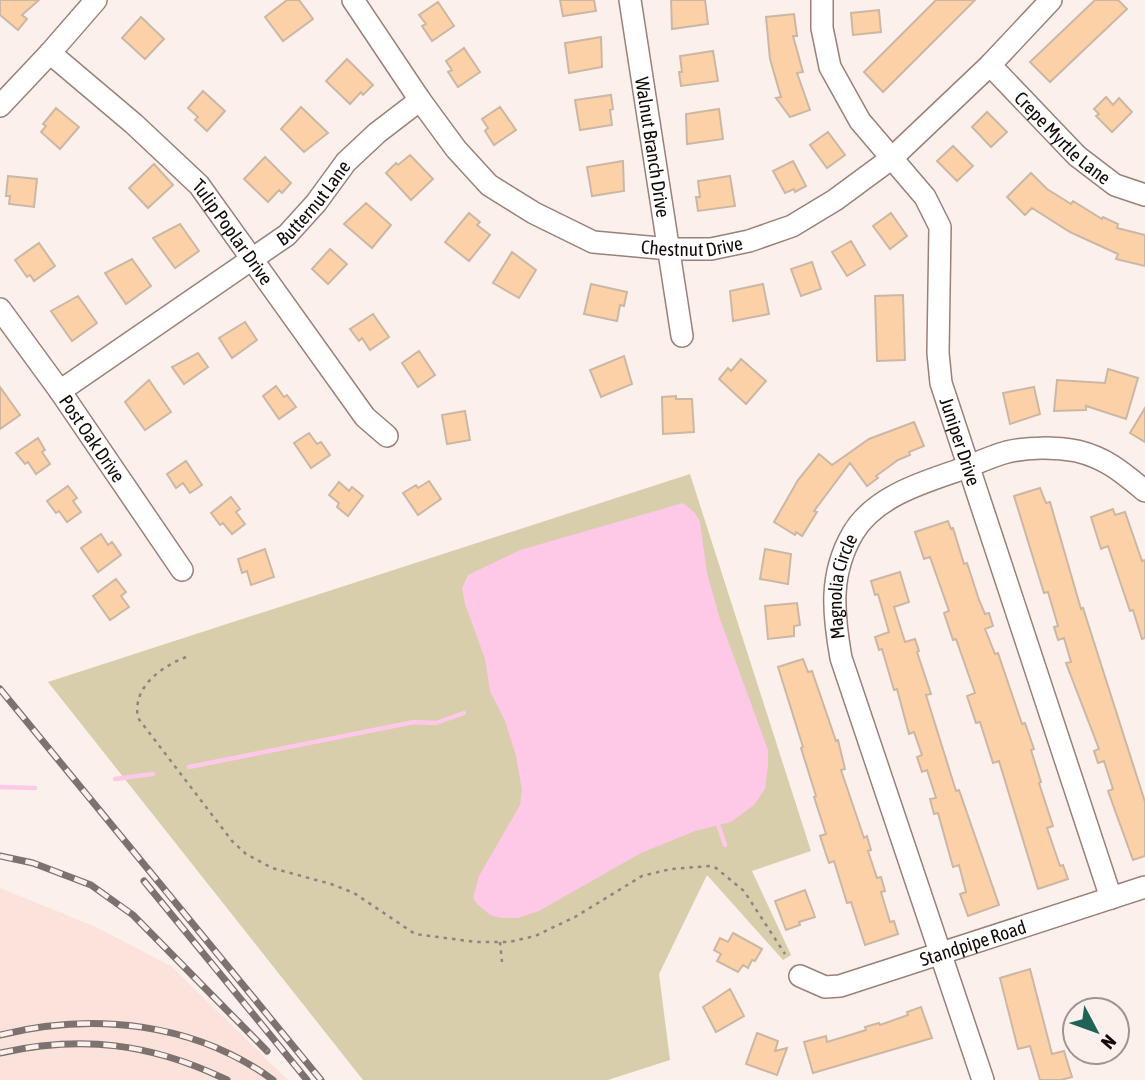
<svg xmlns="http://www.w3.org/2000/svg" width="1145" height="1080" font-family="'Asap Condensed',sans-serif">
	<rect width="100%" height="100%" fill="#fcf0ec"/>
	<path fill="#fbe3dc" d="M0 888 96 927 171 966 288 1080H0Z"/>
	<path fill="#d8ceab" d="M690 474 811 851 752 871 791 955 783 960 707 875 659 974 670 1060 608 1080H363L48 682Z"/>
	<path fill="#fec8e7" d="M683 503 695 513 700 522 707 573 720 619 768 750V765L765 789 754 805 731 822 695 831 641 853 539 911 518 918H501L490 915 477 904 473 898 479 876 520 805 522 791 516 756 505 721 490 691 485 659 465 604 462 588 468 575 520 550Z"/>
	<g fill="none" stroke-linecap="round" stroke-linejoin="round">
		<path stroke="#fec8e7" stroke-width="4.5" d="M189 767 414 722 436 723 464 713
			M115 779 153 774
			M0 787 35 788
			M719 827 725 845"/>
	</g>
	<path fill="#fcd1a7" stroke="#ccb7a4" stroke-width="2" d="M0 0H39L22 15 27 19 18 30 0 15Z
		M287 0H299L313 19 283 41 265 17Z
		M560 0H594L596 11 563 16Z
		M671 0H705L708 24 672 29Z
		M936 0H975L883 92 864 72Z
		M1095 0H1118L1127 9 1050 82 1030 62Z
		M438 2 454 26 432 41 422 26 426 24 419 15Z
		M879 10 881 32 853 35 851 13Z
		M794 14 797 36H793L803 72 797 73 810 110 790 117 776 98 781 97 770 59 766 17Z
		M141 17 164 39 145 59 122 38Z
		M601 37 602 67 569 73 565 43Z
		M464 48 480 72 458 87 448 72 452 70 446 61Z
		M713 51 718 81 681 86 679 72H682L680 56Z
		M347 59 373 85 363 95 361 92 350 104 326 81Z
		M203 91 225 111 207 131 195 120 198 117 188 108Z
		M611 95 613 109 610 110 612 125 580 130 575 100Z
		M1106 97 1113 105 1119 98 1132 112 1112 132 1096 116 1099 114 1094 109Z
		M301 107 328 133 304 152 281 129Z
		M500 107 516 130 494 145 485 131 488 128 482 119Z
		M56 108 79 127 60 149 41 132 46 126 43 124Z
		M719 109 723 139 687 144 686 114Z
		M987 112 1007 132 991 147 972 127Z
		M828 132 845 155 827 168 810 145Z
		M953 146 973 166 957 181 937 161Z
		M410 155 433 179 411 200 386 173 396 163 398 165Z
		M265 157 291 183 282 193 279 190 268 202 244 179Z
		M623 161 624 191 592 196 587 167Z
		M793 161 806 186 795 192 794 189 785 193 773 171Z
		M154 164 173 185 148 208 129 188Z
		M1031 173 1047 189 1071 204 1073 201 1102 219 1103 217 1118 224 1117 228 1145 235V266L1116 259 1118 254 1070 232 1032 208 1025 215 1007 197Z
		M8 176 37 179 34 207 9 204 10 196H6Z
		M730 176 735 206 698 211 696 197H700L698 181Z
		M366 203 391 225 372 248 344 224Z
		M469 213 480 222 477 225 490 235 469 261 445 242Z
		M891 213 907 236 890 249 873 226Z
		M180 224 199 251 175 268 153 238Z
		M851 241 865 265 847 276 832 252Z
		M39 243 55 266 34 281 30 275 27 277 15 260Z
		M330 249 347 264 328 284 312 269Z
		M512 252 536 270 519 298 493 283Z
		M132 259 151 286 126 304 105 273Z
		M812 262 821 289 801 296 791 269Z
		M591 284 627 292 624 306 620 305 617 321 584 314Z
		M763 284 769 314 733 321 730 291Z
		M903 295 905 360 877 361 875 296Z
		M78 296 97 323 72 341 51 311Z
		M373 314 389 337 370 350 362 338 359 341 350 329Z
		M245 322 257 340 232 358 219 338Z
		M419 351 435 375 418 387 402 363Z
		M198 353 208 367 184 384 172 367Z
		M624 356 632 384 601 397 590 370Z
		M741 359 766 381 746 404 719 379 728 368 731 371Z
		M1108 369 1138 378 1126 419 1086 406V410L1054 411 1057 380 1105 383Z
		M149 380 171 412 145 430 125 402Z
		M276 386 284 397 287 395 296 407 279 419 263 396Z
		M0 387 20 415 0 429Z
		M1034 387 1040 414 1010 424 1003 393Z
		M676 396V399H692L694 432 663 434 662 397Z
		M1145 408V442L1130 433Z
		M465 411 470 440 447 444 442 415Z
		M914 422 924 446 909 452 910 455 898 460 876 476 878 478 867 486 850 463 814 511 817 512 802 536 796 532 795 535 774 522 798 480 819 454 832 465 869 439Z
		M309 433 317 444 321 442 330 455 311 468 294 443Z
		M38 438 45 450 42 452 50 464 36 474 28 462 25 464 16 453Z
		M186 461 202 485 190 493 183 483 176 488 167 474Z
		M429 481 441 499 418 515 403 493 416 485 418 488Z
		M339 482 349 491 352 487 363 496 348 516 337 507 339 503 329 495Z
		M68 486 77 498 73 501 81 512 67 522 59 511 56 513 47 501Z
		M1040 488 1046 503 1050 502 1081 609 1083 608 1145 802V856L1133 860 1108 791 1113 789 1104 761 1098 763 1094 751 1099 749 1066 663 1071 662 1064 638 1058 640 1054 627 1058 626 1048 592 1044 593 1014 496Z
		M231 497 240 509 236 512 245 524 232 534 223 523 220 525 211 513Z
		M1113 509 1115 515 1125 512 1142 561 1145 560V638L1142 639 1133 610 1130 611 1108 546 1101 549 1091 517Z
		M948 521 951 529 953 528 964 564 967 563 979 600 985 614 989 613 993 626 985 629 995 654 998 653 1022 724 1025 723 1034 749 1031 750 1041 782 1039 783 1053 826 1047 828 1060 866 1063 865 1068 879 1038 889 999 761 993 763 980 722 976 723 967 696 975 693 956 639 953 640 944 613 949 611 930 557 924 559 915 532Z
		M101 534 108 545 112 542 121 555 98 572 81 548Z
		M265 549 274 577 251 585 247 571 242 573 238 559Z
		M765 549 791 554 788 584 760 579Z
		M900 572 909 602 894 607 905 642 915 639 919 651 917 652 931 694 926 695 956 791 959 790 999 905 968 916 960 894 966 892 959 865 953 867 938 813 934 814 930 799 936 798 927 770 922 772 917 757 922 755 914 732 909 734 897 689 894 690 882 649 879 650 875 637 889 632 878 594 875 595 871 581Z
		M116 579 126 592 121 596 129 607 110 620 93 596Z
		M797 603 800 625 794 626V636L768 639 765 606Z
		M803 659 808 672 812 671 836 741 838 740 845 769 841 770 864 838 867 836 871 850 868 851 877 878 881 877 885 891 881 892 890 922 894 921 898 934 865 945 851 902 847 903 834 861 829 863 820 836 826 834 814 797 816 796 801 748 803 747 778 667Z
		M805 890 815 917 799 922 800 925 786 930 775 901Z
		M733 933 762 949 755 961 752 960 748 968 743 965 738 972 717 961 721 954 714 950 720 938 728 942Z
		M1030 969 1052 1054 1064 1051 1072 1077 1061 1080H1040L1030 1046 1018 1049 1000 978Z
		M730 989 744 1016 716 1032 703 1007Z
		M921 1007 932 1038 813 1073 804 1042 826 1036 827 1042 850 1035 866 1030 865 1027 879 1023 880 1025 908 1015 907 1012Z
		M757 1033 778 1041 775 1051 787 1048 777 1075 746 1064Z"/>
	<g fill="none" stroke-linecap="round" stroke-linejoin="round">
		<defs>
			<g id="minor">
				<path id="s1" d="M353 0 420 100 456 149 489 185 534 213 593 242 670 249H711L749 241 792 226 835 200 892 158 990 65 1051 0"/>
				<path id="s2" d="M630 0 682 336"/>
				<path id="s3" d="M822 0V28L830 67 860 121 925 197 940 227 938 353 941 383 1111 898"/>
				<path id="s4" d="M50 53 134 124 199 185 365 417 387 436"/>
				<path id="s5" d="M990 65 1077 156 1115 185 1145 195"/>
				<path d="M0 106 50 53 96 0"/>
				<path id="s6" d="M0 309 60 391 182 570"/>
				<path id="s7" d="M60 391 287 235 316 203 346 162 377 133 420 100"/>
				<path id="s8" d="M800 976 825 987 840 986 1145 887"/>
				<path id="s9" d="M983 1080 841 658C833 613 829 574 853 533 875 496 924 482 962 469 977 463 992 456 1007 452 1028 447 1055 447 1077 451 1106 458 1122 472 1145 491"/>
			</g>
		</defs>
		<use href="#minor" stroke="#9b8077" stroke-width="24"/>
		<path stroke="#8f8481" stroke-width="2.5" stroke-dasharray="3.5 5" stroke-linecap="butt" d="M186 657C161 667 132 687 138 718L232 841 246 854 272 868 331 884 354 893 415 934 476 942H509L535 936 575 917 642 876 671 869 710 866 716 868 744 891 785 954
			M500 942 502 962"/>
		<use href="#minor" stroke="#fff" stroke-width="21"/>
		<defs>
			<path id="rail" d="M0 689 321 1080
				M0 856 33 863 91 885 133 915 267 1051
				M144 881 307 1080
				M0 1035C93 1012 194 1022 273 1080
				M0 1053C82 1035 151 1043 227 1080"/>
		</defs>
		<use href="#rail" stroke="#7d726f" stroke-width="7"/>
		<use href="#rail" stroke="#fcf0ec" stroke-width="4.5" stroke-dasharray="13" stroke-linecap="butt"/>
	</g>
	<g text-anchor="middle" stroke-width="6" stroke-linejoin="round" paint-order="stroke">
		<g font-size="19" fill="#120906" stroke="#fcf0ec">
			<text dy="7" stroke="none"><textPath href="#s5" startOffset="103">Crepe Myrtle Lane</textPath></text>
			<text dy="7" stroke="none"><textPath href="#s2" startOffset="149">Walnut Branch Drive</textPath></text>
			<text dy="7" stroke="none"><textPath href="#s7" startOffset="317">Butternut Lane</textPath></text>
			<text dy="7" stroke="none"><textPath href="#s4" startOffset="257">Tulip Poplar Drive</textPath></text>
			<text dy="7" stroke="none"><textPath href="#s1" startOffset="448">Chestnut Drive</textPath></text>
			<text dy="7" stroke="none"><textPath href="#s6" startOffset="159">Post Oak Drive</textPath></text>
			<text dy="7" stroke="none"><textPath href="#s3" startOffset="481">Juniper Drive</textPath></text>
			<text dy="7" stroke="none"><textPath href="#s9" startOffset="518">Magnolia Circle</textPath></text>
			<text dy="7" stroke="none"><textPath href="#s8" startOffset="182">Standpipe Road</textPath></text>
		</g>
	</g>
	<g transform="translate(1096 1031) rotate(131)"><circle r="33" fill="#fcf0ec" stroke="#9e9490" stroke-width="2"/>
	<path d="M0-5L12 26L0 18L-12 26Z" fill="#1e6356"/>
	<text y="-10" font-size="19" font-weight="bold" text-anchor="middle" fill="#120906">N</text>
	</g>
</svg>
